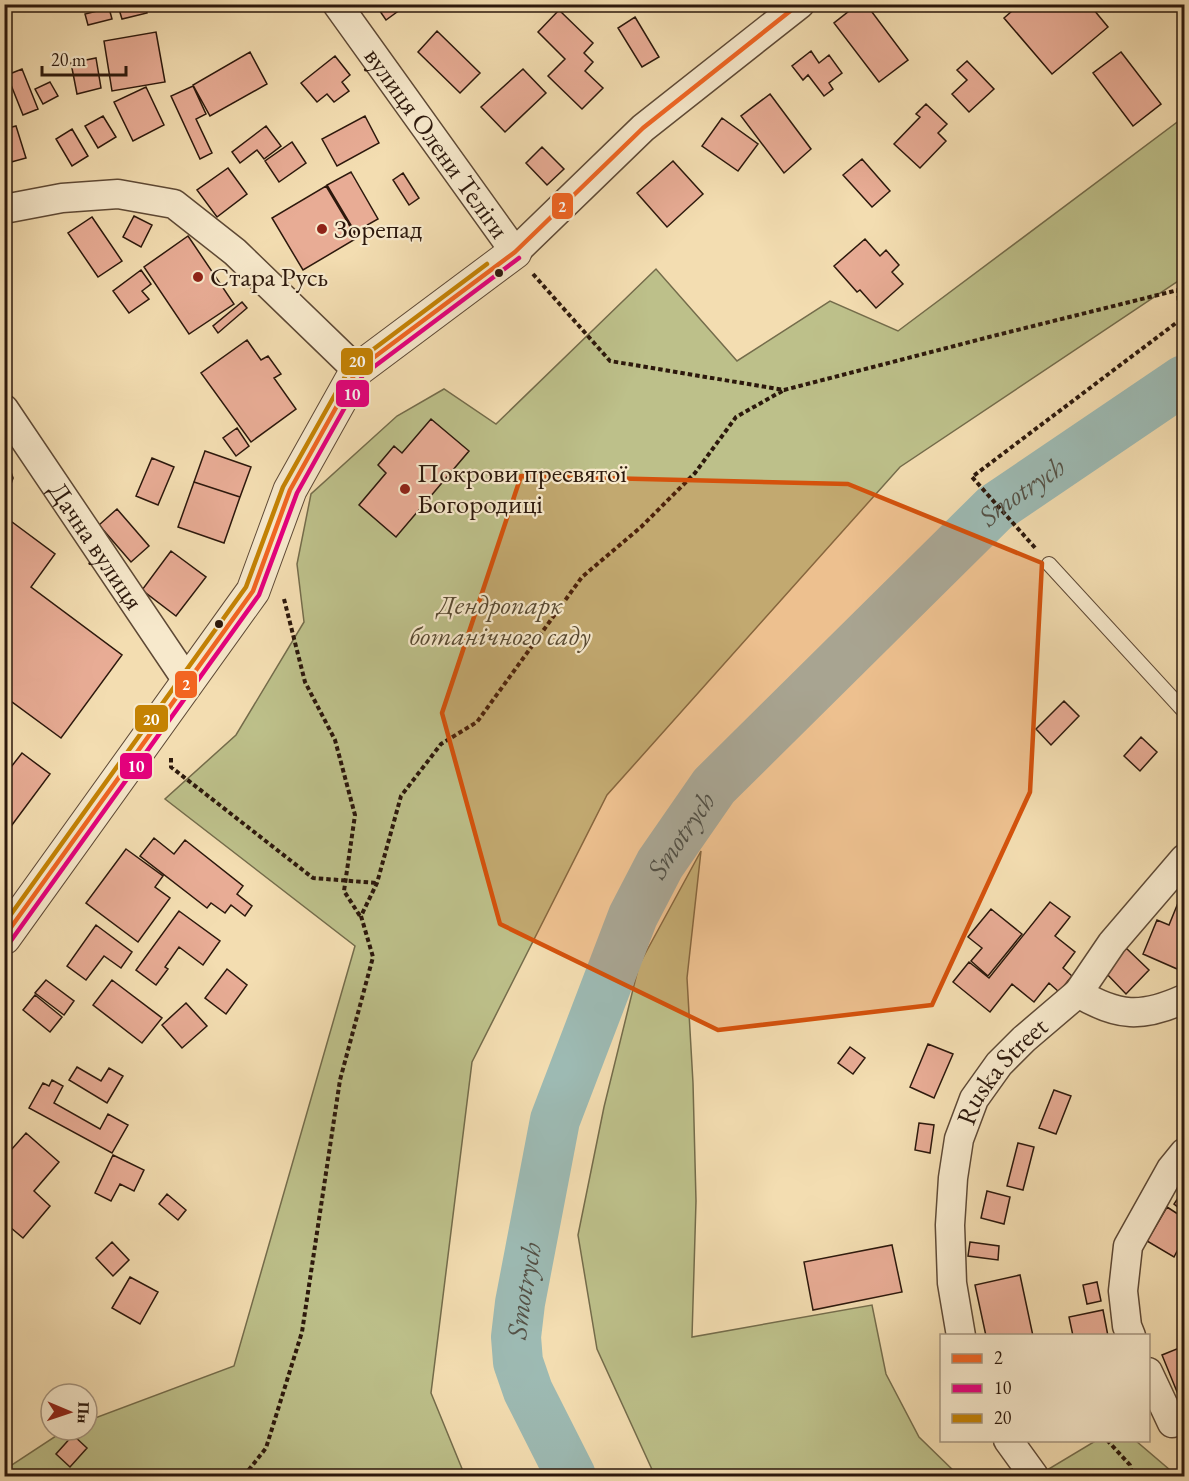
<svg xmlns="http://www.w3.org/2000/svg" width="1189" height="1481" font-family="'EB Garamond',serif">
	<rect width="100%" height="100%" fill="#f3ddb1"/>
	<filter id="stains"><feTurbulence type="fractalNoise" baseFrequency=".00333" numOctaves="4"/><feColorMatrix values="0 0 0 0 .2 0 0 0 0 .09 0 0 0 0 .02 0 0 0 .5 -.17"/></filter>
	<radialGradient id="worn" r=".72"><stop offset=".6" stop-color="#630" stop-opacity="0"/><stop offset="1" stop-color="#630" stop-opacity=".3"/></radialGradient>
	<path fill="#bdc08a" stroke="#746c4b" stroke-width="1.5" d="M1184 117V277L900 467 607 795 472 1062 431 1393 465 1476H5L4 1470 65 1430H87V1421L234 1366 355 946 165 799 236 735 304 622 297 564 311 494 397 416 444 389 496 424 656 269 737 361 830 301 898 331Z
		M701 851 687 978 693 1083 696 1201 692 1337 872 1305 886 1374 919 1437 959 1476H655L597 1349 578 1235 604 1107 639 965Z
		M1097 1440 1136 1441 1177 1476H1037Z"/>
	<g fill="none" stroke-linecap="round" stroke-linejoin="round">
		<path stroke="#9dbab3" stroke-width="50" id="s1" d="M571 1476 528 1391 518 1362 516 1337 520 1303 555 1120 633 916 660 864 714 786 995 508 1184 380"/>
	</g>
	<path fill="#e8ac95" stroke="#2c180c" stroke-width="1.5" d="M125 4H145L147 13 122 19 118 6Z
		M375 4H408L386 20Z
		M858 4H866L908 60 879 82 834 23Z
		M1020 4H1089L1108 27 1052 74 1004 18Z
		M109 8 112 19 88 25 85 14Z
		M559 10 593 43 584 53 593 62 585 71 603 88 582 109 548 76 565 59 538 32Z
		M635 17 659 57 642 67 618 28Z
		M437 31 480 73 460 93 418 52Z
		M156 32 165 82 112 91 104 41Z
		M811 51 819 63 829 55 842 73 829 83 833 89 824 96 808 75 803 80 792 66Z
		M250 52 267 84 210 116 193 85Z
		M1121 52 1161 104 1133 126 1093 73Z
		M335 56 350 75 342 82 349 91 334 102 327 94 317 102 301 83Z
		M96 58 101 88 77 94 71 63Z
		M967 61 994 89 969 112 952 94 967 80 957 70Z
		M22 69 38 109 23 115 7 75Z
		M523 69 546 93 505 132 481 107Z
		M50 82 58 96 43 104 35 89Z
		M193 86 206 114 196 119 212 153 200 159 171 96Z
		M146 87 164 125 133 141 114 102Z
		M770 94 811 149 784 173 741 116Z
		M926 104 947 124 938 133 946 141 920 168 894 144 920 117 916 114Z
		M103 116 116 137 98 148 85 126Z
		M365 116 379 143 337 166 322 139Z
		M722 118 758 144 738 171 702 146Z
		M16 126 26 158 4 164V129Z
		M266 126 281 146 264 159 257 150 240 163 232 152Z
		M72 129 88 156 72 166 56 139Z
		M292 142 306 163 279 182 265 161Z
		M542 147 564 169 547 185 526 163Z
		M862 159 890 191 872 207 843 175Z
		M673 161 703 194 667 227 637 193Z
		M228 168 247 194 217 217 197 190Z
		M351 172 378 219 355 232 327 185Z
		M403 173 419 198 409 205 393 180Z
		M326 186 357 238 303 270 272 218Z
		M134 216 152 225 141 247 123 237Z
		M92 217 122 261 98 277 68 233Z
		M188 236 234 304 189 334 144 267Z
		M865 239 880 256 886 250 899 265 892 272 903 284 876 308 860 290 857 292 834 266Z
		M141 270 151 284 142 291 149 299 129 313 113 291Z
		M242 302 247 308 218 333 213 326Z
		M247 340 261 360 268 356 281 374 274 378 296 409 251 442 201 373Z
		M431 419 469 451 396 537 359 505 386 473 378 465 394 446 402 453Z
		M237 428 249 446 236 456 223 438Z
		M205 451 251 467 240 497 194 482Z
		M152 458 174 467 158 505 136 496Z
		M4 470 11 472 13 478 11 484 6 487Z
		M194 482 240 497 224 543 178 527Z
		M117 509 149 546 131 562 99 525Z
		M4 516 55 554 31 587 122 655 61 738 4 696V613L11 605 4 600Z
		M171 551 206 577 176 616 142 590Z
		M1064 701 1079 716 1051 745 1036 729Z
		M1141 737 1157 752 1140 771 1124 756Z
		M22 753 50 774 6 833 4 776Z
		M154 838 174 854 185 840 243 886 237 894 252 906 245 916 231 905 225 913 211 903 207 908 140 856Z
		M126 849 163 876 155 887 170 898 138 942 86 903Z
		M1050 902 1070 917 1055 936 1075 952 1063 968 1072 976 1059 992 1049 983 1034 1002 1012 984 990 1012 953 982 969 962 989 978Z
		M1178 903 1184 906V972L1143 954 1157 920 1169 925Z
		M991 909 1022 934 988 976 971 961 982 948 968 937Z
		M179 911 220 941 203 965 179 947 165 967 168 969 156 985 136 970Z
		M96 925 132 952 121 968 104 956 86 980 67 966Z
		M1126 948 1149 970 1126 994 1104 971Z
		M227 969 247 985 226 1014 205 998Z
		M46 980 74 1001 64 1015 35 993Z
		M112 980 162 1018 142 1043 93 1005Z
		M35 995 62 1017 50 1032 23 1010Z
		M186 1003 207 1026 182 1048 162 1025Z
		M928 1044 953 1054 934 1098 910 1087Z
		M850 1047 865 1058 853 1074 838 1063Z
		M77 1067 101 1081 109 1068 123 1076 107 1103 69 1080Z
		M52 1080 63 1086 54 1103 100 1129 108 1114 128 1125 112 1153 29 1108 43 1083 49 1086Z
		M1054 1090 1071 1096 1056 1134 1039 1128Z
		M919 1123 934 1125 930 1153 915 1150Z
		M26 1133 59 1162 34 1191 50 1206 23 1238 4 1222V1158Z
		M1018 1143 1034 1147 1023 1190 1007 1186Z
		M113 1155 144 1170 134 1191 120 1184 111 1201 95 1193Z
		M1184 1189V1212L1174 1204Z
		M987 1191 1010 1197 1004 1224 981 1218Z
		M167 1194 186 1210 178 1220 159 1204Z
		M1167 1207 1184 1218V1238L1174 1257 1147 1241Z
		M112 1242 129 1260 113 1276 96 1258Z
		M970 1242 999 1246 998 1260 968 1256Z
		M892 1245 902 1292 813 1310 804 1262Z
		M1020 1275 1033 1336H986L975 1285Z
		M130 1277 158 1292 140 1324 112 1308Z
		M1097 1282 1101 1301 1087 1304 1083 1285Z
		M1103 1310 1108 1336H1073L1069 1317Z
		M1184 1346V1409L1162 1355Z
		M73 1435 87 1448 70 1467 56 1454Z"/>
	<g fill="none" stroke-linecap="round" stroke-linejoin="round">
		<defs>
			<path id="service" d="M1049 564 1184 711"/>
			<g id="minor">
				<path id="s2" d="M337 4 515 252 643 128 800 4"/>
				<path d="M4 209 62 198 118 194 174 204 235 252 357 370"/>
				<path id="s3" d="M4 409 188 682"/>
				<path d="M1078 993C1118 1017 1142 1018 1184 999"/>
				<path id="s4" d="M961 1336 952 1283 950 1225 953 1178 959 1139 974 1099 999 1064 1024 1039 1078 993 1112 943 1184 859"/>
				<path d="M1131 1336 1127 1326 1123 1291 1128 1246 1171 1169 1184 1153"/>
				<path d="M1148 1372 1172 1423"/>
				<path d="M1008 1440 1034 1476"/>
			</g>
			<path id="tertiary" d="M4 938 253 591 290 490 357 370 515 252"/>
		</defs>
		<use href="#service" stroke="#5e4935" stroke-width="16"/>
		<use href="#minor" stroke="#5e4935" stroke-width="31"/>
		<use href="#tertiary" stroke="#5e4935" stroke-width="35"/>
		<path stroke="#2c180c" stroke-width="4" stroke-dasharray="4.5 3" stroke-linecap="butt" d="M533 274 610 361 784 390 989 337 1178 290 1180 320 972 477 1037 550
			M284 599 305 682 335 740 355 815 344 891 360 916
			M171 758V767L313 878 377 883
			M1107 1440 1130 1465 1133 1476
			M244 1476 266 1448 302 1332 340 1080 373 957 361 916 377 883 401 796 441 744 477 722 582 577 641 527 695 473 736 417 784 390"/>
		<use href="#service" stroke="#f7e9cc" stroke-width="14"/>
		<use href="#minor" stroke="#f7e9cc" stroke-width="28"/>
		<use href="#tertiary" stroke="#f7e9cc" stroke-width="33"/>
		<defs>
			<path id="bus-1" d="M4 937 253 591 290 490 357 370 515 252 643 128 799 4"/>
			<path id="bus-2" d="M10 942 259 595 297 493 363 375 519 258"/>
			<path id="bus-3" d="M4 924 246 587 283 487 351 366 487 264"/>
		</defs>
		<use href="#bus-1" stroke="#f7e9cc" stroke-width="9"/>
		<use href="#bus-2" stroke="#f7e9cc" stroke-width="9"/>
		<use href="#bus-3" stroke="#f7e9cc" stroke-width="9"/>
		<use href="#bus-1" stroke="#f26522" stroke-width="4.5"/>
		<use href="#bus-2" stroke="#e5007d" stroke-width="4.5"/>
		<use href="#bus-3" stroke="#c48203" stroke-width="4.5"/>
	</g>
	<path fill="#d5520c" fill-opacity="0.2" stroke="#d5520c" stroke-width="4.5" stroke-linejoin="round" d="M521 476 848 484 1042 563 1030 792 932 1005 718 1030 500 924 442 713Z"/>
	<g fill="#8f2418" stroke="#f7e9cc" stroke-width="2">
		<circle cx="322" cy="229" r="6"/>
		<circle cx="198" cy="277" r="6"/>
		<circle cx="405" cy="489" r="6"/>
	</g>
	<g fill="#2c180c" stroke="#f7e9cc" stroke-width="2">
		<circle cx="499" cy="273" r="5"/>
		<circle cx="219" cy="624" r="5"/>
	</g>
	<g text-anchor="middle" stroke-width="4.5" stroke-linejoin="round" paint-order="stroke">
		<g font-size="27" fill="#2c180c" stroke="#f7e9cc">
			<text dy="9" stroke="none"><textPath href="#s2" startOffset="171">вулиця Олени Теліги</textPath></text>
			<text dy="9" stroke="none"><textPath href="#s3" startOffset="165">Дачна вулиця</textPath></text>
			<text dy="9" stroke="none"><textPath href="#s4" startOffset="280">Ruska Street</textPath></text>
		</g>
		<g font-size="27" fill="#2c180c" stroke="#f7e9cc" text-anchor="start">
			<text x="334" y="238">Зорепад</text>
			<text x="210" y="286">Стара Русь</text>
			<text x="417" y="482">Покрови пресвятої<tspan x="417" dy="31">Богородиці</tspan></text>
		</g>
		<g font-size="27" font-style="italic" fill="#584a32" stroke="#f7e9cc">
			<text x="500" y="614">Дендропарк<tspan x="500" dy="31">ботанічного саду</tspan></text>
		</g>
		<g font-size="28" font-style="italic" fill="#545146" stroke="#f7e9cc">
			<text dy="10" stroke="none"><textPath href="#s1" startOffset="1170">Smotrych</textPath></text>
			<text dy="10" stroke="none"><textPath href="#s1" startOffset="684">Smotrych</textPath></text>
			<text dy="10" stroke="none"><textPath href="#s1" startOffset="198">Smotrych</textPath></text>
		</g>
	</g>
	<g stroke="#f7e9cc" stroke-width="2">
		<rect x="551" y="192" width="23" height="28" rx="6" fill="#f26522"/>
		<rect x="340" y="347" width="34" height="29" rx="6" fill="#c48203"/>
		<rect x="335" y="379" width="35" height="29" rx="6" fill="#e5007d"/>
		<rect x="174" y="670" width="24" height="29" rx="6" fill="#f26522"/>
		<rect x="134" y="704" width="35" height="29" rx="6" fill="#c48203"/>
		<rect x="119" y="752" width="34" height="28" rx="6" fill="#e5007d"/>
	</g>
	<g font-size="16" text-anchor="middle" font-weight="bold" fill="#fff">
		<text x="562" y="212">2</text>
		<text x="357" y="367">20</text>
		<text x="352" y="400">10</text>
		<text x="186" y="690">2</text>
		<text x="151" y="725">20</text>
		<text x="136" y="772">10</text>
	</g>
	<rect width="1189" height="1481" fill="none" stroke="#f3ddb1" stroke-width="24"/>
	<rect x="6" y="6" width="1177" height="1469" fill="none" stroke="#2c180c" stroke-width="3"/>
	<rect x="12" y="12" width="1165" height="1457" fill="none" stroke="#2c180c" stroke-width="1.5"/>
	<rect x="940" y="1334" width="210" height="108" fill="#f7e9cc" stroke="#a6957f" stroke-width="1.5"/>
	<rect x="952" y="1354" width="30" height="9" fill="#f26522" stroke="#a6957f" stroke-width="1.5"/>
	<text x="994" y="1364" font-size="18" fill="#2c180c">2</text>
	<rect x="952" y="1384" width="30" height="9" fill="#e5007d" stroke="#a6957f" stroke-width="1.5"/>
	<text x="994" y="1394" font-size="18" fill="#2c180c">10</text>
	<rect x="952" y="1414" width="30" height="9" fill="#c48203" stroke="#a6957f" stroke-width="1.5"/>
	<text x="994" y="1424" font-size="18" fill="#2c180c">20</text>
	<g transform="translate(69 1412) rotate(92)"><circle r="28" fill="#f7e9cc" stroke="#a6957f" stroke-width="1.5"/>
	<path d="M0-4.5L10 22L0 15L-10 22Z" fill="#8f2418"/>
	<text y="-9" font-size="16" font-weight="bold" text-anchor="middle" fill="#2c180c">Пн</text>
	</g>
	<path d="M42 66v9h84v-9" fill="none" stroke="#2c180c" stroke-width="3"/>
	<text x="51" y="66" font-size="18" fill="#2c180c" stroke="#f7e9cc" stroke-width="4.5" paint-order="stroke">20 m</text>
	<rect width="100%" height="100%" filter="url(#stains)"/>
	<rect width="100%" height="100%" fill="url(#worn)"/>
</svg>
